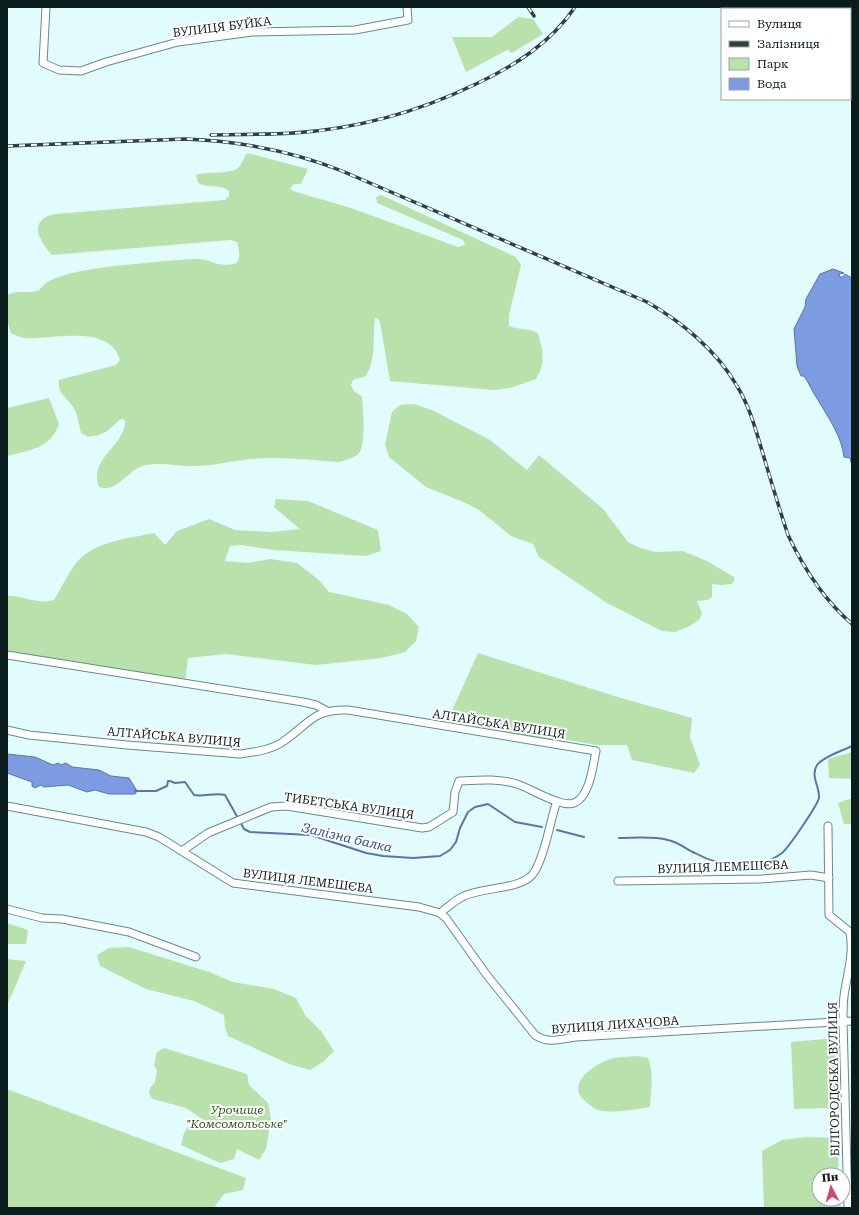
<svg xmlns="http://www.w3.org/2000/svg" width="859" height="1215" font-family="'Roboto Serif',serif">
	<rect width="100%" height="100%" fill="#e2fcfe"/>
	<path fill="#b8e1ac" d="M746 7H848V9H747Z
		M518 17 533 19 543 34 512 53 507 50 466 72 452 37H492Z
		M850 42 852 44V99L850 97Z
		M247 153 308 169 301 184H294L290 188 293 191 351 208 458 247 465 245 463 240 377 203 376 197 381 195 516 257 521 265 509 315V326C519 330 529 328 538 333 543 353 546 361 536 379L510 388 494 390 390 381 380 322 377 318 375 319C372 341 377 356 366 376L353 380 351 385 354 391 362 397C363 409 366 444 359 453 355 458 345 460 339 462 309 460 279 456 250 459 231 461 213 466 195 466 178 467 160 461 143 466 126 471 118 493 99 487 88 457 126 447 125 420L121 419C108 430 106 435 88 437L81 433C79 425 78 414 73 407 67 397 57 394 59 380L116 365 120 360C109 322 49 341 23 338 19 337 15 335 11 333L7 320V295C20 288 29 295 39 290 42 288 43 285 46 283 70 268 127 265 156 262 169 261 183 259 196 259 213 258 215 269 237 263 241 255 239 250 237 242L231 240 52 255C39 241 27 220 55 214L225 200 229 196V191C221 184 207 188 198 183L196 175C207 171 232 175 239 167 242 163 244 157 247 153Z
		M49 398 59 424C50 449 30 450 7 456V408Z
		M414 404 432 410 490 440 527 470 539 455 603 509 628 542 640 548 656 552 683 551 707 561 734 577V581L731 584 721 585 712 584V597L708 600 697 601 702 613 699 620 688 627 675 632 662 631 607 603 539 557 533 544 511 536 479 510 468 504 426 487 389 457 385 444 392 412 400 405Z
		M276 499 308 501 378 530 381 551 366 556 274 550 241 545 230 546 225 561 248 563 270 559 297 563 319 580 329 592 389 605 407 614 419 627 416 641 405 652 382 658 316 665 226 654 188 658 185 682 7 653V596C23 595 38 605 54 600 61 589 66 577 74 566 91 541 127 539 154 533L165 545 177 531 209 519 235 530 272 532 300 529 274 507Z
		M478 653 621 698 692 718 690 737 700 765 694 773 632 760 627 745H597L562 739 543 742 455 723 450 715Z
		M852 752V779L829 778 828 759Z
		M852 798V824H844L838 803Z
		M7 923 28 930 26 944H7Z
		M129 947 209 972 233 982 274 989 296 998 305 1015 321 1031 334 1051 323 1062 310 1070 289 1064 228 1036 225 1027 224 1015 194 1001 146 989 100 966 97 955 109 948Z
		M7 959 26 961 7 1006Z
		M837 1038 840 1103 827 1108 794 1109 791 1042Z
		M164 1048 247 1074 249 1085 268 1103 271 1119 266 1149 259 1160 237 1149 234 1159 220 1163 181 1145 184 1133 188 1127 201 1129 204 1120 186 1108 153 1099 149 1094 150 1088 155 1082 157 1070 154 1065 157 1052Z
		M638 1056 648 1058C654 1074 651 1090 650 1107 635 1109 619 1113 604 1111 596 1111 591 1106 585 1101 566 1085 591 1066 608 1060 617 1056 629 1057 638 1056Z
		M7 1089 246 1178 243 1190 224 1194 214 1208H7Z
		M806 1137 839 1138 838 1175H819V1199H840L841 1208H764L762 1151 782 1140Z"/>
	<path fill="#7c9be2" stroke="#5a75a7" d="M833 269 844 273 839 274 840 277H843L845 274 852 278V466L850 458 844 457C842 437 828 417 818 400 813 393 810 385 804 376H801L797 366 794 329 805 307 806 299 820 274Z
		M7 754 35 757 53 765 58 763 61 765 66 763 72 767 99 770 111 776 129 778 137 791 135 794H109L95 790 87 792 68 785 44 787 41 785 35 788 32 786V782L7 773Z"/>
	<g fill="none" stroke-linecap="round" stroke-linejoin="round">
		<path stroke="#5a75a7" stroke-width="2" d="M135 791H156L167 786 168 781H170L175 783 185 782 194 795C205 797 215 792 225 795L244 829 250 832 311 835 366 853 383 856 413 858 440 856 450 850 456 842 460 828 468 812 475 807 488 804 515 822 542 827
			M557 830 584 837
			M619 838C635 838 652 836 668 840 678 842 686 849 695 853 713 863 734 867 754 865 764 863 774 859 782 853 789 847 817 806 819 798 820 787 810 776 817 765 824 756 842 751 852 746"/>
		<defs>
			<path id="street" d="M46 7 43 63 59 70 81 71 106 62 178 42 252 32 355 30 408 20 407 7
				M7 655 303 702 316 705 327 711
				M7 730 29 735 127 745 240 754C254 752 272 750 284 741 310 723 313 709 348 710L596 751C593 765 590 797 574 803 561 808 530 788 517 784 498 778 478 780 459 781L455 792 453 812 429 827 422 828 287 806 271 807 208 833 182 851
				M7 806 146 832 159 837 233 883 419 907 440 913 446 918 486 974 535 1035C548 1044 561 1039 576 1037L852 1021
				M828 826 829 915 850 932C854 955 847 974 844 996 843 1005 843 1013 843 1021L848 1208
				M618 881 761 879 811 875 829 878
				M7 909 42 918 62 919 129 932 196 957
				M440 913C447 908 454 901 462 897 482 886 524 891 535 871 547 849 549 824 557 801"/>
		</defs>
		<use href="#street" stroke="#628b8e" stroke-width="9"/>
		<use href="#street" stroke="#fff" stroke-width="7"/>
		<defs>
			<path id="rail" d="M528 7 534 16
				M211 135C238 134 266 135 293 133 357 129 418 112 476 84 514 66 551 43 575 7
				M7 146 185 139C238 141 292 151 342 171L647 302C682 322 717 351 737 386 750 407 756 431 763 454 771 481 779 508 788 535 804 569 824 600 852 624"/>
		</defs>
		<use href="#rail" stroke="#2e4142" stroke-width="3.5"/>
		<use href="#rail" stroke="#fff" stroke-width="2" stroke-dasharray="6" stroke-linecap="butt"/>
	</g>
	<g text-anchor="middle" stroke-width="4" stroke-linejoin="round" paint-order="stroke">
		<g font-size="12" fill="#0b1c1d" stroke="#fff">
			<text transform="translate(222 27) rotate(-7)" y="4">ВУЛИЦЯ БУЙКА</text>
			<text transform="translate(499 724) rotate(9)" y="4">АЛТАЙСЬКА ВУЛИЦЯ</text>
			<text transform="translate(174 737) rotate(5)" y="4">АЛТАЙСЬКА ВУЛИЦЯ</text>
			<text transform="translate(349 806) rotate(8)" y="4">ТИБЕТСЬКА ВУЛИЦЯ</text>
			<text transform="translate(723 867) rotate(-2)" y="4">ВУЛИЦЯ ЛЕМЕШЄВА</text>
			<text transform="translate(308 881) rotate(7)" y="4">ВУЛИЦЯ ЛЕМЕШЄВА</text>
			<text transform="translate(615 1025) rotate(-4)" y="4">ВУЛИЦЯ ЛИХАЧОВА</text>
			<text transform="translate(834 1079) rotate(-91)" y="4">БІЛГОРОДСЬКА ВУЛИЦЯ</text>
		</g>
		<g font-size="12" font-style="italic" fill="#2b5c17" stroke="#fff">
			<text x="237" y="1114">Урочище<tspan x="237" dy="14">"Комсомольське"</tspan></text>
		</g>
		<g font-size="13" font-style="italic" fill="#2b499d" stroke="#fff">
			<text transform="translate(347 837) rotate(13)" y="5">Залізна балка</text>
		</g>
	</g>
	<rect width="859" height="1215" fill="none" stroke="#0b1c1d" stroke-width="16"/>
	<rect x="721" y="8" width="130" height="92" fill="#ffffff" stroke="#9da4a5"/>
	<rect x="729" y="21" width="20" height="6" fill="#ffffff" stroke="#9da4a5"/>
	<text x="757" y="28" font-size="12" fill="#0b1c1d">Вулиця</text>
	<rect x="729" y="41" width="20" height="6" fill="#2e4142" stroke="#9da4a5"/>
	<text x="757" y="48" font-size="12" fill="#0b1c1d">Залізниця</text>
	<rect x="729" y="58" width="20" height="12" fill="#b8e1ac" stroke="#9da4a5"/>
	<text x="757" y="68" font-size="12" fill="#0b1c1d">Парк</text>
	<rect x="729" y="78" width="20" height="12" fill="#7c9be2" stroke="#9da4a5"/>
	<text x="757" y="88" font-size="12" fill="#0b1c1d">Вода</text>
	<g transform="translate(831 1187) rotate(354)"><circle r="19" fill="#ffffff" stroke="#9da4a5"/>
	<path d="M0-3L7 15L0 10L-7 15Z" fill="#d14578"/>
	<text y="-6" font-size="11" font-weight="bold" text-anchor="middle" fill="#0b1c1d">Пн</text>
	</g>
</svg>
